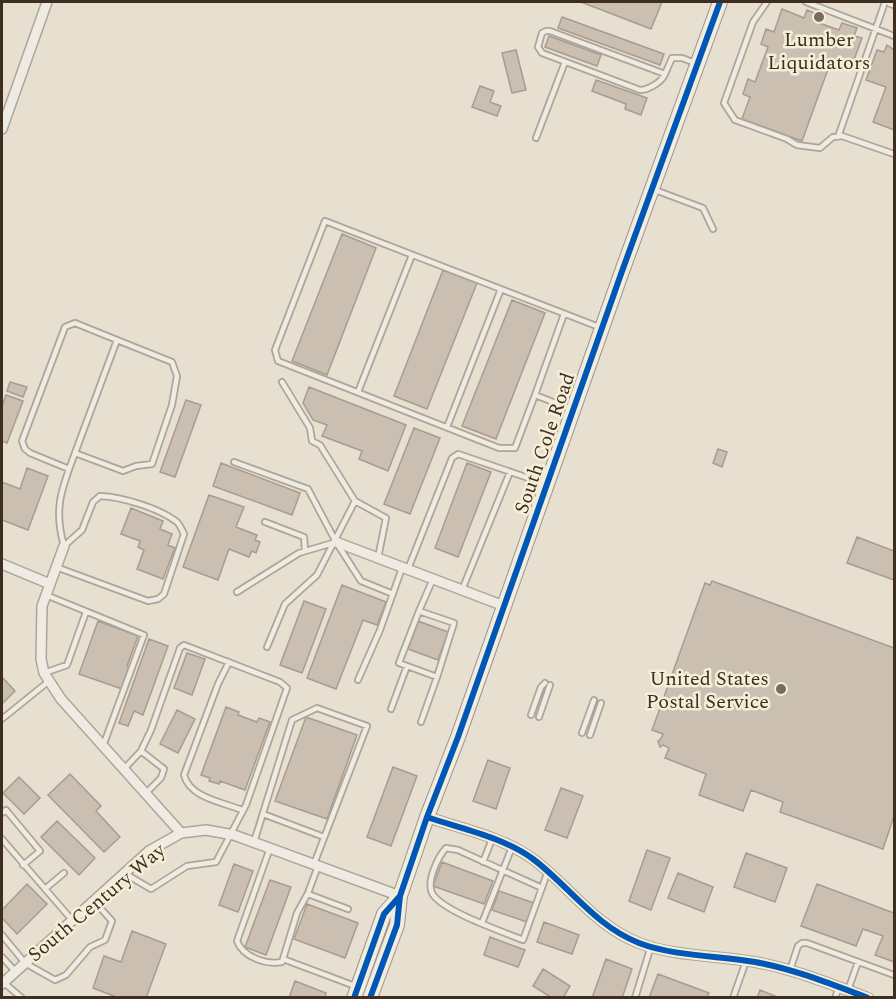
<svg xmlns="http://www.w3.org/2000/svg" width="896" height="999" font-family="Spectral,serif">
	<rect width="100%" height="100%" fill="#e7e0d1"/>
	<path fill="#cbbfb2" stroke="#a89c90" stroke-width="1.5" d="M581 2H662L651 29Z
		M782 9 804 18 807 10 822 16 819 23 839 30 842 23 857 28 854 36 862 38 851 68 831 61 802 141 742 119 750 97 743 94 748 79 755 82 768 47 761 44 766 29 774 32Z
		M562 17 664 54 660 65 558 28Z
		M549 36 601 55 597 66 545 47Z
		M887 45 894 50V130L873 122 886 87 866 80 877 50 884 52Z
		M516 50 526 90 512 93 502 53Z
		M596 80 647 98 641 115 625 109 626 104 592 91Z
		M480 86 494 91 490 102 501 106 497 116 472 107Z
		M342 234 376 248 327 375 292 361Z
		M443 270 477 283 427 409 394 396Z
		M512 300 545 313 496 439 462 426Z
		M10 382 27 387 23 397 7 391Z
		M309 387 406 425 388 471 359 459 362 451 322 436 327 425 313 420 303 403Z
		M6 395 23 401 7 443 2 441V406Z
		M186 400 201 405 175 477 160 472Z
		M414 428 440 438 410 514 384 504Z
		M718 449 727 452 722 467 713 463Z
		M221 463 300 493 292 515 213 486Z
		M467 463 491 472 458 557 435 548Z
		M27 468 48 476 28 530 2 520V482L20 489Z
		M209 495 244 507 236 527 257 535 255 540 260 542 256 553 252 551 249 557 229 549 218 580 183 567Z
		M131 508 163 521 160 529 172 534 168 545 175 548 163 579 137 569 144 550 138 547 140 541 121 534Z
		M857 537 894 551V580L847 563Z
		M712 581 894 648V816L883 849 780 812 783 802 751 790 743 811 699 795 706 774 665 758 669 748 663 745 660 747 658 741 660 740 663 734 652 730 705 583 710 585Z
		M342 585 386 602 377 625 363 620 336 689 307 678Z
		M304 601 326 609 302 673 280 665Z
		M98 621 138 636 127 666 130 667 122 689 79 674Z
		M418 621 448 632 438 660 408 649Z
		M149 639 168 646 143 715 134 711 128 726 119 723Z
		M187 653 205 659 192 695 174 688Z
		M2 677 15 691 2 704Z
		M226 707 239 712 238 715 257 722 259 718 270 722 245 790 220 781 219 784 209 781 210 778 201 775Z
		M177 710 195 719 178 753 160 744Z
		M306 717 357 735 327 819 275 801Z
		M488 760 510 768 496 809 473 801Z
		M393 767 417 776 391 846 367 837Z
		M70 774 101 806 96 811 120 837 104 852 48 795Z
		M19 777 40 798 24 814 3 793Z
		M561 788 583 796 567 838 545 830Z
		M57 821 95 858 79 875 41 837Z
		M647 850 670 858 651 910 629 901Z
		M746 853 787 868 775 902 734 887Z
		M442 862 493 881 484 904 433 886Z
		M234 864 253 871 238 912 219 905Z
		M678 873 713 887 704 912 668 898Z
		M270 880 291 887 266 955 245 947Z
		M27 884 47 904 17 934 2 918V910Z
		M817 884 894 913V962L875 955 883 936 863 929 856 946 801 926Z
		M499 891 534 903 527 922 492 910Z
		M307 904 358 923 345 958 294 939Z
		M544 922 579 935 572 954 537 942Z
		M132 931 166 944 146 998H119L93 988 104 956 121 962Z
		M490 937 525 950 518 967 484 955Z
		M606 959 632 969 622 998H592Z
		M543 969 570 986 563 998H552L533 986Z
		M658 974 709 993 707 998H649Z
		M295 981 326 993 325 998H289Z
		M760 990 780 998H757Z"/>
	<g fill="none" stroke-linecap="round" stroke-linejoin="round">
		<defs>
			<path id="lane" d="M767 2 753 22 724 103 735 120 787 139 797 145 820 148 833 137 842 136 894 154
				M806 2 894 36
				M665 74C662 82 648 90 640 90L542 53 538 47 542 33 546 31H550L665 74 672 58H682L695 63
				M838 137 885 2
				M536 138 565 62
				M655 190 703 208 713 229
				M282 382 310 428 312 441 320 445 355 501 386 518 378 558
				M358 392 412 255
				M535 395 564 314
				M571 409 535 395 515 448H499L278 361 275 350 325 221 599 327
				M447 427 501 289
				M234 462 308 489 336 542 361 581 393 594
				M69 469 30 453 25 449 22 441 65 327 75 323 117 340
				M265 522 304 537 305 551
				M56 567 148 601 158 599 164 594 184 534C182 530 180 525 177 522 159 508 122 497 100 496L93 502 82 530 64 546C53 508 62 488 75 453L117 340 172 362 177 376 172 405 152 464 136 466 123 471 75 453
				M408 569 452 458 458 454 546 484
				M462 590 510 472
				M237 592 299 553 336 542
				M46 595 144 635 103 746
				M419 611 454 623 437 677 399 663 419 611 433 579
				M267 647 285 604 317 575 355 501
				M229 662 218 684 184 775C190 798 222 802 242 810
				M44 673 67 665 86 612
				M358 680 380 630 402 568
				M391 709 407 666
				M531 715 541 687 545 683
				M539 717 550 685
				M2 719 49 681
				M421 722 437 677
				M582 733 594 700
				M590 735 601 703
				M141 751 164 769 161 778 146 793
				M124 769 141 751 151 730 180 648 184 645 280 682 287 688 246 805 216 862 187 866 151 889 124 873
				M2 813 6 810 40 851 23 865
				M263 814 324 837
				M2 839 72 920
				M254 842 292 720 317 708 367 726 314 864
				M270 848 237 941C243 957 266 965 282 962L283 959
				M483 862 492 839
				M318 866 308 893 297 913 283 959 355 986
				M542 888 458 850 446 848C438 857 424 884 434 896 448 913 501 931 523 940L548 871
				M45 889 64 873
				M308 894 348 909
				M482 923 512 847
				M2 935 25 963 55 980 66 975 90 947 105 940 112 921 94 901
				M2 957 15 971
				M790 970 798 946 802 943H807L894 975
				M3 982 22 998
				M848 990 858 962
				M635 998 651 946
				M733 998 746 961
				M835 998 839 987"/>
			<path id="street" d="M891 2 894 3
				M2 129 47 2
				M336 542 504 606
				M64 546 42 606 41 659 44 673 61 699 181 833
				M2 564 50 584
				M427 817C462 829 503 837 533 859 569 886 595 926 639 943 672 956 720 956 755 962 794 969 831 984 868 998
				M2 984 149 851 181 833 206 830 234 835 400 896"/>
			<path id="secondary" d="M354 998 384 914 400 896
				M370 998 397 925 400 896 427 817 458 737 621 274 720 2"/>
		</defs>
		<use href="#lane" stroke="#ada599" stroke-width="8"/>
		<use href="#street" stroke="#ada599" stroke-width="12"/>
		<use href="#secondary" stroke="#9c958a" stroke-width="16"/>
		<use href="#lane" stroke="#efebe3" stroke-width="4.5"/>
		<use href="#street" stroke="#efebe3" stroke-width="9"/>
		<use href="#secondary" stroke="#efebe3" stroke-width="14"/>
		<defs>
			<path id="cycleway" d="M427 817C462 829 503 837 533 859 569 886 595 926 639 943 672 956 720 956 755 962 794 969 831 984 868 998
				M354 998 384 914 400 896
				M370 998 397 925 400 896 427 817 458 737 621 274 720 2"/>
		</defs>
		<use href="#cycleway" stroke="#f7eed8" stroke-width="10"/>
		<use href="#cycleway" stroke="#0057b8" stroke-width="6"/>
	</g>
	<g fill="#786c5e" stroke="#f7eed8" stroke-width="2">
		<circle cx="819" cy="17" r="6"/>
		<circle cx="781" cy="689" r="6"/>
	</g>
	<g text-anchor="middle" stroke-width="5" stroke-linejoin="round" paint-order="stroke">
		<g font-size="20" fill="#3d2e20" stroke="#f7eed8">
			<text x="819" y="46">Lumber<tspan x="819" dy="23">Liquidators</tspan></text>
			<text x="769" y="685" text-anchor="end">United States<tspan x="769" dy="23">Postal Service</tspan></text>
		</g>
		<g font-size="20" fill="#3d2e20" stroke="#f7eed8">
			<text transform="translate(544 443) rotate(-71)" y="7">South Cole Road</text>
			<text transform="translate(96 902) rotate(-40)" y="7">South Century Way</text>
		</g>
	</g>
	<rect width="896" height="999" fill="none" stroke="#3d2e20" stroke-width="6"/>
</svg>
